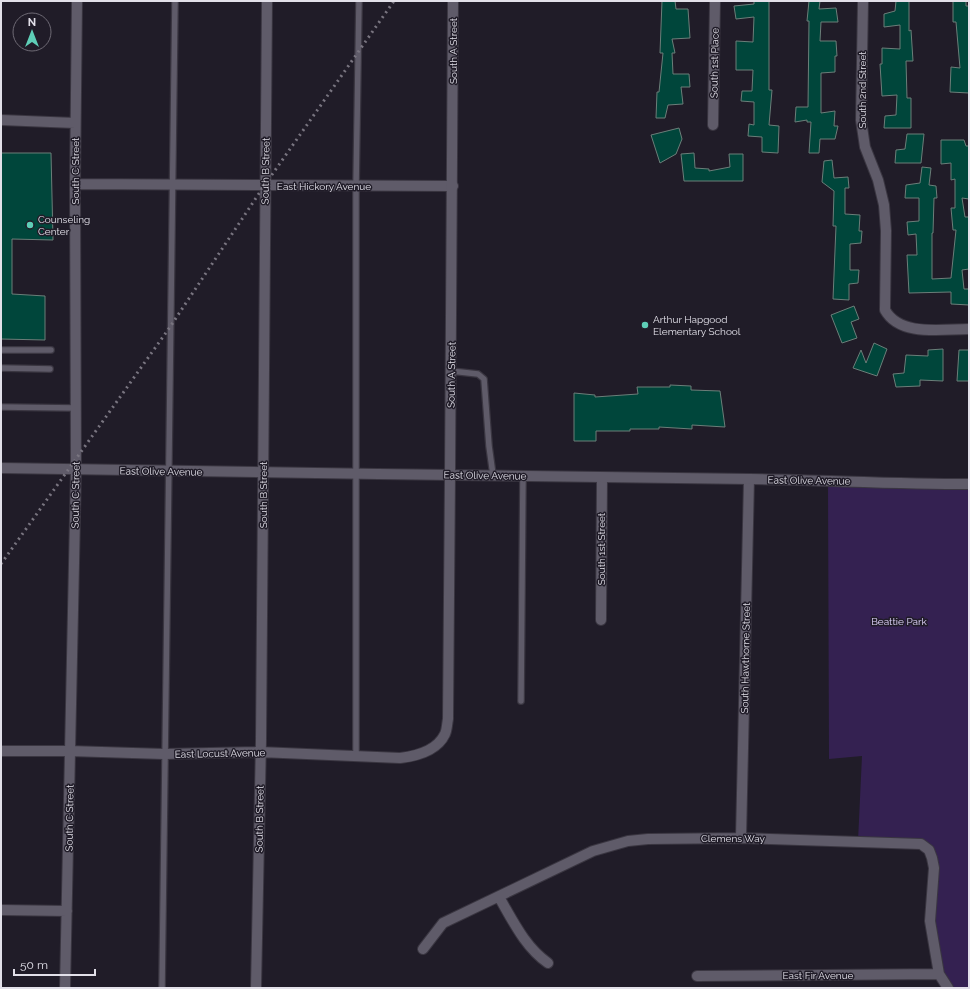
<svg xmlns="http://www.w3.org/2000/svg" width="970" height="989" font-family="Raleway,sans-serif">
	<rect width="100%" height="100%" fill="#201c28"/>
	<path fill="#342151" d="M828 486 969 487V988H948L939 974 929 850 858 841 862 756 829 759Z"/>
	<path fill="#00463b" stroke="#6b7e79" d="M662 1H675L676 9H688L690 38 672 39 675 53H672L673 74H689L690 87H681L683 104 668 105 665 118H656L657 92H659L663 53H660Z
		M754 1H769V90H772L769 125 779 126 778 153 762 152V137L748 136 749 124 754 125V102L741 101 742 91H752L753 70H736V41L753 42 754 17 736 19 734 6 754 4Z
		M809 1H820L819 9 836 8 838 22H821L820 41H836L837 56H835V72L821 73V113L835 111 834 126H838L835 139H820L819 153H809L811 122H807V120L795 122 796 107H808L809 21H807Z
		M896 1H909V31L911 30 913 61H906L907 98H911V128H884L885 116 896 115 897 95 882 96 880 64H882V48L900 49V25L884 27V14L895 11Z
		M953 1H966V6H969V93L950 92 951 67 960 68 956 22H953Z
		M679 128 682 139 676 154 660 163 651 135Z
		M907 134H924L921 163H895L896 150 905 149Z
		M941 140H964L966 146H969V199L962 198 965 217H969V269L962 270 964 289H969V305L951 304V292L909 293 907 255H917L916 234 908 235 907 222 919 221V198H905L906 185 920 183 922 167 931 168 929 185 936 186 937 198H934L933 233H932V279L951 278 956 230H953L951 208H955V179L951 180V163L941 164Z
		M1 153H51L53 240 12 239V294L45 296V340L1 339Z
		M694 153 695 168 709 169V171L730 167 729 154H743V181H684L681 154Z
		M832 160 834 178 848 177 849 188H845V214L860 215 859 231H862L861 243 850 244V270H859L858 283 849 284V300L833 299 836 226H833L834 191 822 182 824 161Z
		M854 306 859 319 851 322 857 338 842 343 831 315Z
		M874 343 887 349 877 376 853 368 861 350 866 363Z
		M943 349V381L920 380V386L896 387 893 374 904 373 906 355 928 356V350Z
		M959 350H969V381H957Z
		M670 385 691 386V390L720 391 725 427 692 425V429L659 427V429H630V431H596V441H574V393L595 395V397L638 394 637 387H670Z"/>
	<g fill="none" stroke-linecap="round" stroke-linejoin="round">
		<defs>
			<path id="service" d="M1 350H51
				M1 368 50 369
				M451 371 478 374 484 379 489 446 493 475
				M1 407 76 408
				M521 701 523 476
				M356 756V187L359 1
				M162 988 175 1"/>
			<path id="minor" d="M863 1 861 120 865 147 878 180 884 205 886 231 885 310C900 337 942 329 969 329
				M1 120 75 123
				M713 125 715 1
				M75 184 453 186
				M601 620 602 478
				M1 751H70L164 754 260 752 400 758C417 756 437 751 445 734 447 730 447 724 448 719L450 474
				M741 838 749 479
				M499 897C513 921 525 947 548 963
				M1 910 67 911
				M423 949 443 923 593 851 628 841 648 839 741 838 921 844 929 850 932 858 934 868 930 921 939 974 948 988
				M697 976 939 974
				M65 988 76 469 75 184 77 1
				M256 988 261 740 267 1"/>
			<path id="tertiary" d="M1 468C251 472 500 476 750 479 823 480 896 484 969 484
				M450 474 453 1"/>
		</defs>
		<use href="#service" stroke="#3a3641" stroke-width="8"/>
		<use href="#minor" stroke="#3a3641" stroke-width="12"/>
		<use href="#tertiary" stroke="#3a3641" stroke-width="12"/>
		<use href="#service" stroke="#5f5b69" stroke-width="5.5"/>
		<use href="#minor" stroke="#5f5b69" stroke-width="10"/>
		<use href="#tertiary" stroke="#5f5b69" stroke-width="10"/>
		<path stroke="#797580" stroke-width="3" stroke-dasharray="2 4" stroke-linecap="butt" d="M1 564 170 327 264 186 394 1"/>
	</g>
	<g fill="#5eceb7" stroke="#201c28" stroke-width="1.5">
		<circle cx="30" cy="225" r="4"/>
		<circle cx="645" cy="325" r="4"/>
	</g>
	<g text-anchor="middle" stroke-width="3" stroke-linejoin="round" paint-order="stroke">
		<g font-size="10" fill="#e2e0e9" stroke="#201c28">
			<text transform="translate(453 51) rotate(-90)" y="4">South A Street</text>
			<text transform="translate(714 63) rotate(-89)" y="4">South 1st Place</text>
			<text transform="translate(862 90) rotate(-90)" y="4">South 2nd Street</text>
			<text transform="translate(75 171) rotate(-90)" y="4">South C Street</text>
			<text transform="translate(265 171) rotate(-89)" y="4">South B Street</text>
			<text x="324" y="190">East Hickory Avenue</text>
			<text transform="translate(451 375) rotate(-89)" y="4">South A Street</text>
			<text transform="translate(161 471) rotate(1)" y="4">East Olive Avenue</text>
			<text transform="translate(485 475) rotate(1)" y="4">East Olive Avenue</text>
			<text transform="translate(809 480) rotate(1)" y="4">East Olive Avenue</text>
			<text transform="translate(75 495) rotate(-89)" y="4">South C Street</text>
			<text transform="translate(263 495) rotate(-90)" y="4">South B Street</text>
			<text transform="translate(601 549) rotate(-90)" y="4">South 1st Street</text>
			<text transform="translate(745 658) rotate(-89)" y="4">South Hawthorne Street</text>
			<text transform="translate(220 753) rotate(-1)" y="4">East Locust Avenue</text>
			<text transform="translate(69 818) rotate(-89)" y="4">South C Street</text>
			<text transform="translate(259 819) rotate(-89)" y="4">South B Street</text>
			<text x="733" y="842">Clemens Way</text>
			<text x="818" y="979">East Fir Avenue</text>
		</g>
		<g font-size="10" fill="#e2e0e9" stroke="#201c28" text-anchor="start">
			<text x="38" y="223">Counseling<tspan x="38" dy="12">Center</tspan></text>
			<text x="653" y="323">Arthur Hapgood<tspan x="653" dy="12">Elementary School</tspan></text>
		</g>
		<g font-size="10" fill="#e2d6fd" stroke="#201c28">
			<text x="899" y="625">Beattie Park</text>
		</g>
	</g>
	<rect width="970" height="989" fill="none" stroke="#e2e0e9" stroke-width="4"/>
	<g transform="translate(32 32)"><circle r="19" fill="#201c28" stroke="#6e6a75"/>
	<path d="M0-3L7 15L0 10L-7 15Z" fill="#5eceb7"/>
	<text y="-6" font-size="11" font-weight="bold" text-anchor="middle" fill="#e2e0e9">N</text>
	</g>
	<path d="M14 969v6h81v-6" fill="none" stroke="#e2e0e9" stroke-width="2"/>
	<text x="20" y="969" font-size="12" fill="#e2e0e9" stroke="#201c28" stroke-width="3" paint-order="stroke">50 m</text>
</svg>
